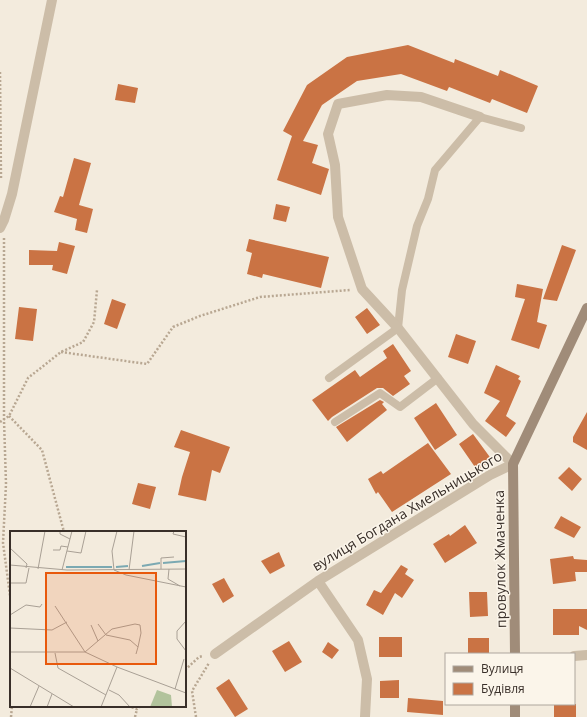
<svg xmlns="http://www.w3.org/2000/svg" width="587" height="717" font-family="'Open Sans',sans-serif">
	<rect width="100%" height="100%" fill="#f3ebdd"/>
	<path fill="#ca7344" d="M408 45 454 63 455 59 498 76 500 70 538 86 527 113 492 99 490 103 449 87 447 91 401 74 357 81 322 105 303 141 318 145 312 163 329 169 321 195 277 180 292 136 283 131 307 85 347 57Z
		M118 84 138 88 135 103 115 100Z
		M74 158 91 163 79 205 93 209 87 233 75 230 77 219 54 212 60 196 63 197Z
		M276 204 290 207 286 222 273 219Z
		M249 239 329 257 321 288 263 274 262 278 247 274 252 253 246 251Z
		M59 242 75 246 67 274 52 270 53 265H29V250L57 251Z
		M562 245 576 250 557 301 543 299Z
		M517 284 543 289 537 322 547 325 539 349 511 340 525 299 515 297Z
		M112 299 126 304 117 329 104 324Z
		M19 307 37 309 33 341 15 339Z
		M367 308 380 325 367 334 355 317Z
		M456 334 476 341 468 364 448 357Z
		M393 344 411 371 404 376 410 384 393 396 383 388H377L332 417 328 421 312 400 355 370 360 377 387 358 383 351Z
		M496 365 520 376 518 379 521 381 506 416 516 423 506 437 485 421 500 401 484 393Z
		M380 400 384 402 382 404 387 410 347 442 336 427Z
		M436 403 457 435 435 450 414 418Z
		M587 412V450L573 442V437Z
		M181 430 230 447 220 473 212 470 206 501 178 495 182 477 190 452 174 447Z
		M473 434 492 460 477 470 459 444Z
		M428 443 451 474 392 512 378 492 376 494 368 479 381 471 383 474Z
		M569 467 582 479 572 491 558 478Z
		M138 483 156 487 150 509 132 504Z
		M561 516 581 527 574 538 554 528Z
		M465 525 477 543 445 563 433 544 449 534 450 536Z
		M279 552 285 566 270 574 261 561Z
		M573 556 574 559 587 560V572H575L576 581 553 584 550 559Z
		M401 565 408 569 405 574 414 580 402 598 395 593 383 615 366 605 374 590 381 593Z
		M224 578 234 596 223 603 212 584Z
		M469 592H487L488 616 470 617Z
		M553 609H587V630L579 626V635H553Z
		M379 637H402V657H379Z
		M468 638H489V654H468Z
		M289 641 302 662 285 672 272 651Z
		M328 642 339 650 332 659 322 652Z
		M229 679 248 709 235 717 216 688Z
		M399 680V698H380V681Z
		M408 698 443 701V715L407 712Z
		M554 704H576V717H554Z"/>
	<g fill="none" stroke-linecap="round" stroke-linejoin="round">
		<path stroke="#b8a792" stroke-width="2.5" stroke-dasharray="2 2" stroke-linecap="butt" d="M0 72 1 179
			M4 238V420L6 484 3 543 11 603
			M61 352 147 364 173 327 200 316 260 297 350 290
			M9 416 42 450 64 532
			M0 422 9 416 28 378 61 352 83 342 94 322 97 290
			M185 670 199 657 203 656
			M128 706 137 709 141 706
			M11 717 12 706
			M135 717 137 709
			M196 717 192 691 209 663"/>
		<path stroke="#ccbda8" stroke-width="8" d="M329 378 398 328 402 290 417 226 428 199 435 170 480 117 521 128
			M335 422 380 393 400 407 438 378"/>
		<path stroke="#ccbda8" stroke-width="10" d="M0 228 4 220 12 194 52 0
			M318 581 358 640 367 679 365 717
			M215 654 318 581 490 475 513 464 473 424 398 328 362 289 338 217 335 165 328 134 338 104 387 95 421 97 480 117
			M574 656 587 655"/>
		<path stroke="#a08c79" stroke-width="10" d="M515 654 513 464 587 308
			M515 717V704"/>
	</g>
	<g text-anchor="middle" stroke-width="3" stroke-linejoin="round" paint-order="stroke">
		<g font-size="14" fill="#392f29" stroke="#fbf5ea">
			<text transform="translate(407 511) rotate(-31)" y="5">вулиця Богдана Хмельницького</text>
			<text transform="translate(500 559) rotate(-91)" y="5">провулок Жмаченка</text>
		</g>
	</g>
	<g transform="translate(10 531)">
		<rect width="176" height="176" fill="#f3ebdd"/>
		<path d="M147 159 161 164 162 176H140Z" fill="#b2c39c"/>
		<path fill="none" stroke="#7ba9b2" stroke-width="2" d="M153 32 176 30M132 35 150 32M56 36H102M106 36 118 35"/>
		<path fill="none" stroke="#a9a095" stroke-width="1" d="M50 0V3L60 8M107 0 102 20 104 39 116 44 176 56M164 0 163 3 176 6M0 17 17 33 16 37M43 19H50L51 15 58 16M57 20 71 22 76 0M0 34 57 39 176 38M28 38 35 0M151 38V27L164 26M159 38 158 48 170 55M52 39 62 0M119 39 124 0M0 52H16L19 37M45 75 75 121 107 136 176 162M0 84 16 74 30 76 32 73M176 90 167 100V108L176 120M88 93 96 104 120 109 128 116 126 123M81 94 88 110M0 97 42 99 57 91M0 121H75M75 121 102 98 125 93 130 94 131 102 128 116M45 122 48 137 96 164M0 137 64 176M165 158 174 128M99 159 109 164 120 176M20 176 29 155M37 176 42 163M91 176 107 136"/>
		<path fill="#e8590c" fill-opacity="0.15" stroke="#e8590c" stroke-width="2" d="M36 42H146V133H36Z"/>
		<rect width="176" height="176" fill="none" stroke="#392f29" stroke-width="2"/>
	</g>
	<rect x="445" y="653" width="130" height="52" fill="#fbf5ea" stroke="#ada69d"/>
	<rect x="453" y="666" width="20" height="6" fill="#a08c79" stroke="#ada69d"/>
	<text x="481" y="673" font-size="12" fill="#392f29">Вулиця</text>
	<rect x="453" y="683" width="20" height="12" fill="#ca7344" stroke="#ada69d"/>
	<text x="481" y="693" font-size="12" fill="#392f29">Будівля</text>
</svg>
